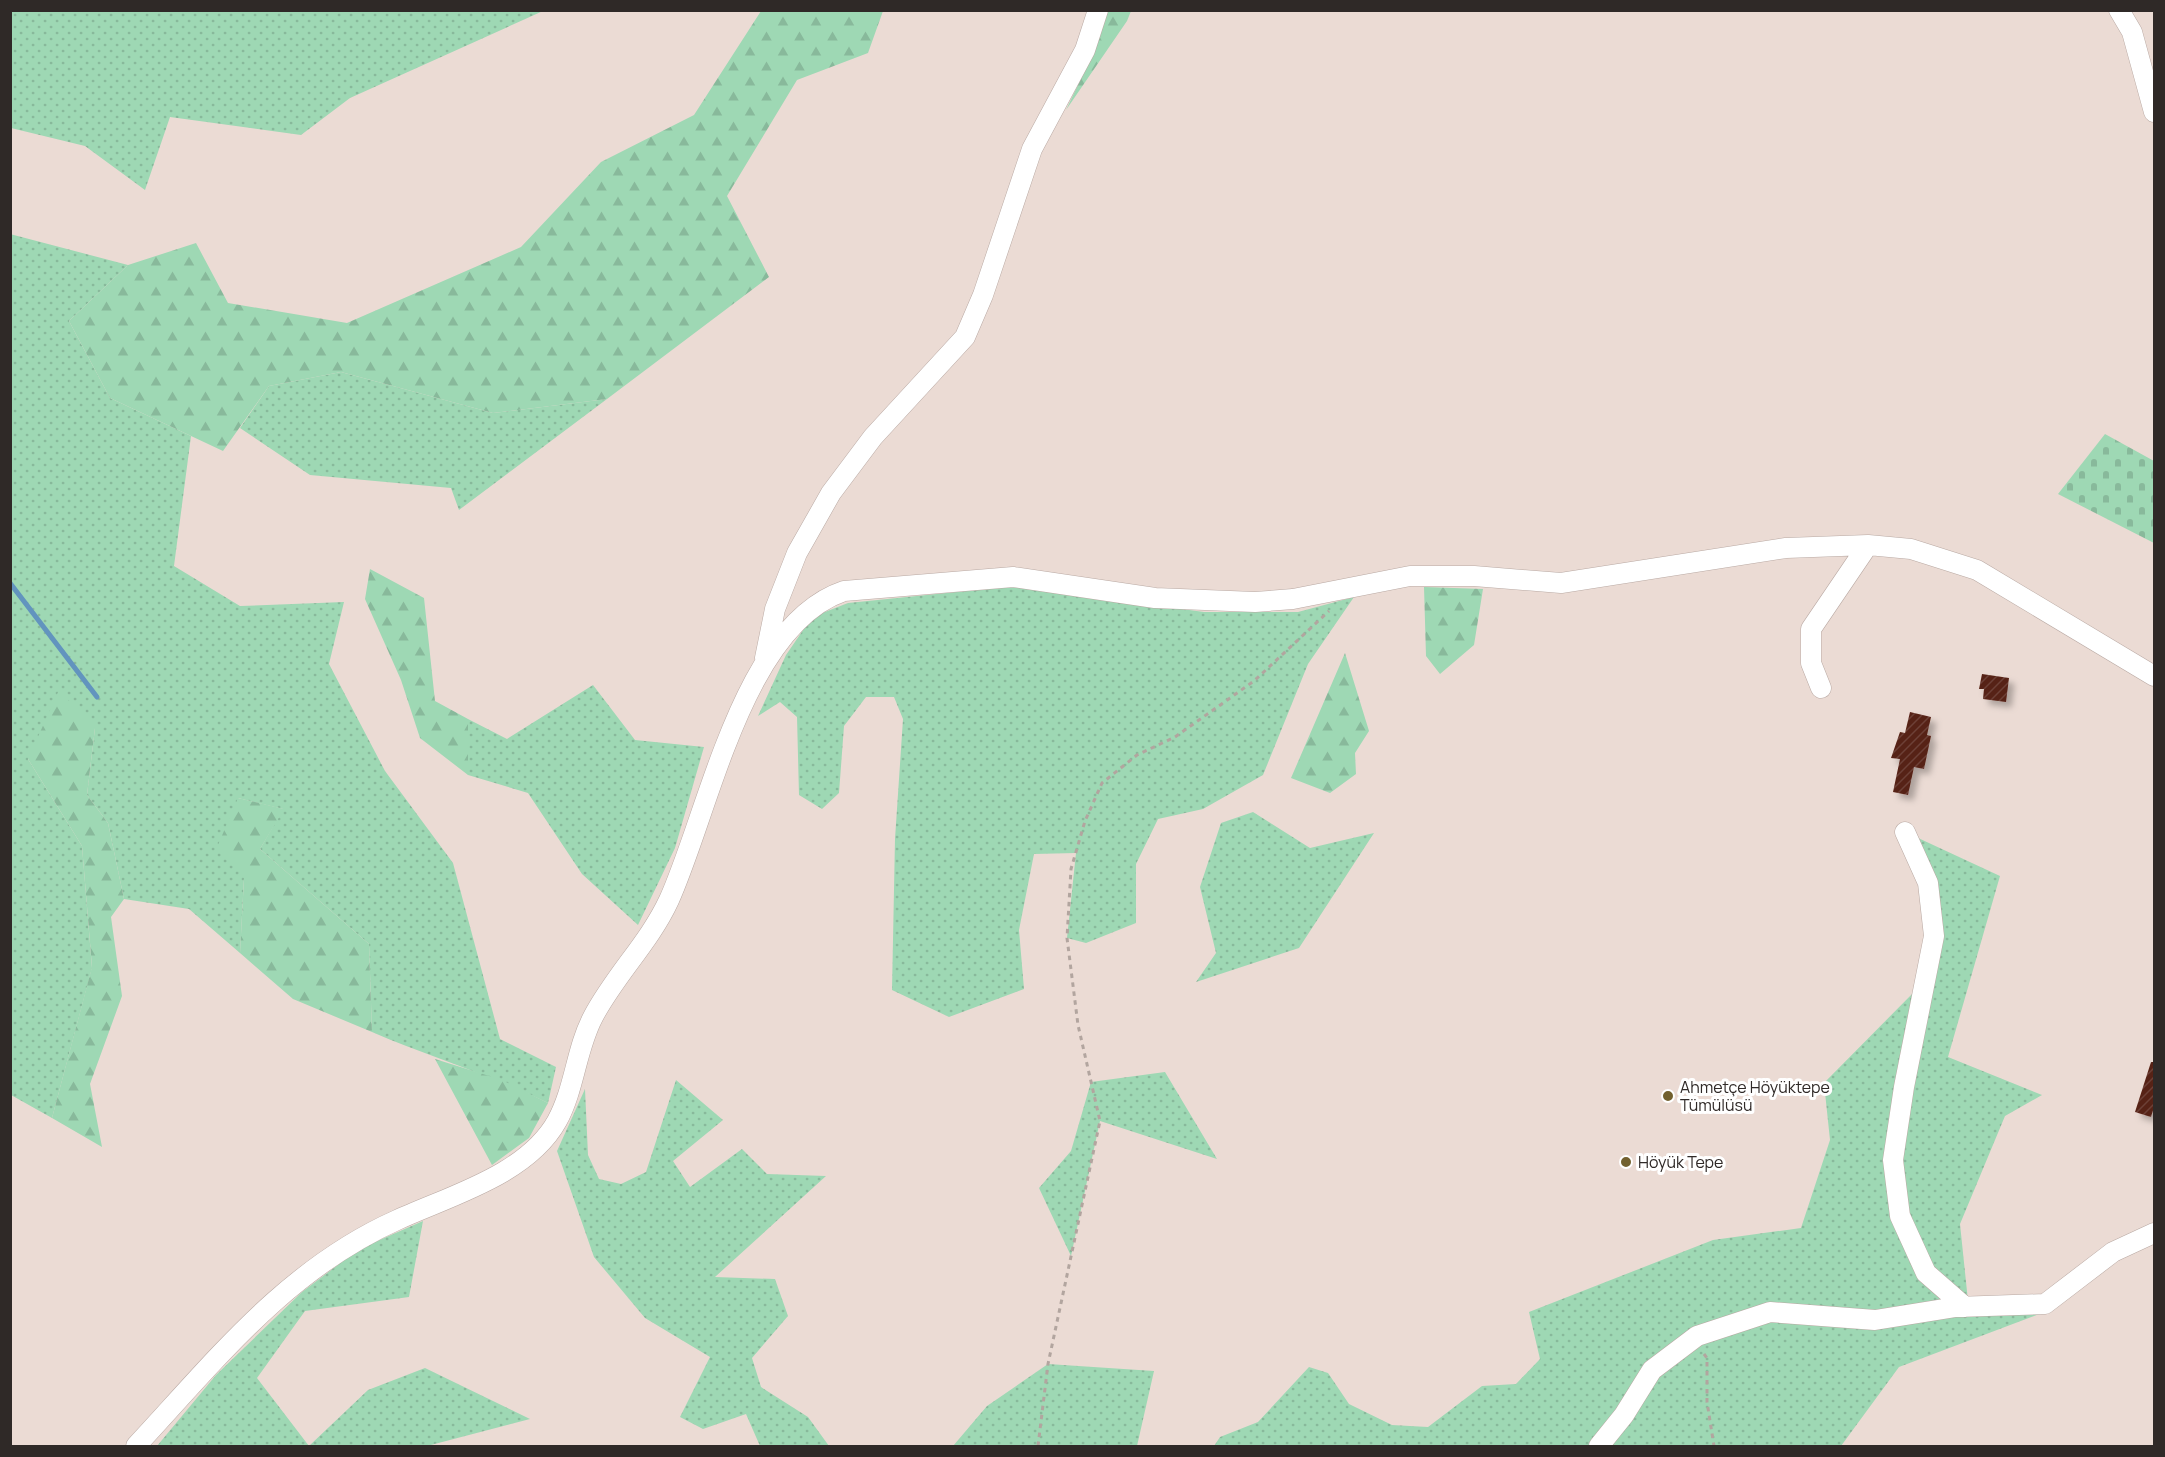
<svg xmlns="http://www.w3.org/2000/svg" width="2165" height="1457" font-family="Manrope,sans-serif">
	<defs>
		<pattern id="grass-dots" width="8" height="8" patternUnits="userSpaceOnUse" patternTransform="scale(1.5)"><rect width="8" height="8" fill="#9ed8b4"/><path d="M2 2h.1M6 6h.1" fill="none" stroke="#88b99b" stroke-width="1.8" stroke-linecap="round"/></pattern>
		<pattern id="forest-firs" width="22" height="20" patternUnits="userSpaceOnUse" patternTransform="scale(1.5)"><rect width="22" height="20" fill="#9ed8b4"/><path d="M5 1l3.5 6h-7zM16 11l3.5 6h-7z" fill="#88b99b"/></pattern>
		<pattern id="cemetery-stones" width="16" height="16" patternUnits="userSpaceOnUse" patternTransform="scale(1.5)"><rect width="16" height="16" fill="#9ed8b4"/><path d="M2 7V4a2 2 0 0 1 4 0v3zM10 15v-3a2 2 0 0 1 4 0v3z" fill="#88b99b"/></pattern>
		<pattern id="building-hatch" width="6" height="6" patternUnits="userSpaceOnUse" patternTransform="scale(1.5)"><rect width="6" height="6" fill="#572115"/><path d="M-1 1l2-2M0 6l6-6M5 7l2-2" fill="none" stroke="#6c4137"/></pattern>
		<filter id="shadow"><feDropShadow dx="5.5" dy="5.5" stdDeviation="3" flood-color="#0004"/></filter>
	</defs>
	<rect width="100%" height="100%" fill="#ebdbd4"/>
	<path fill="url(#grass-dots)" d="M11 10H543V11L350 98 301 135 170 117 145 190 85 146 11 128Z
		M10 234 128 265 69 321 110 398 191 436 174 566 240 606 344 602 329 664 385 771 453 863 500 1039 556 1067 548 1103C491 1075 430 1057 372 1032L369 944 260 849 283 809 238 798 244 878 240 953 189 909 124 899 108 823 87 795 95 728 28 759 82 846 92 968 52 1118 11 1095Z
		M341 372 493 413 607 399 459 510 451 488 310 475 240 428 269 386Z
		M1015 586 1204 612H1298L1354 597 1308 664 1263 775 1203 809 1158 819 1136 864V923L1086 943 1067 938 1076 853 1034 854 1019 930 1024 989 949 1017 892 990 895 839 903 719 894 697H866L844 726 839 793 822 809 799 795 797 717 780 702 758 716 786 655 812 617 848 603Z
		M593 685 635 740 704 747 675 848 638 925 582 874 528 793 468 775V719L507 739Z
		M1253 812 1310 848 1374 833 1299 948 1196 982 1216 953 1200 887 1221 823Z
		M1916 837 2000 876 1948 1057 2042 1095 2005 1116 1960 1224 1968 1301 1933 1268 1905 1214 1900 1159 1941 941Z
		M1917 989 1887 1161 1946 1300 1877 1313 1767 1303 1692 1331 1588 1446H1214L1220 1437 1258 1422 1309 1367 1328 1373 1349 1404 1392 1425 1428 1427 1482 1386 1516 1384 1540 1359 1529 1312 1713 1240 1801 1228 1830 1140 1824 1083Z
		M1165 1072 1217 1159 1100 1121 1071 1256 1039 1188 1071 1151 1091 1082Z
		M676 1080 723 1120 673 1161 690 1187 742 1149 767 1174 826 1176 715 1277 775 1279 788 1316 752 1358 761 1387 808 1417 829 1446H760L746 1414 703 1429 680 1417 710 1357 645 1318 594 1257 557 1151 585 1089 588 1155 599 1179 621 1184 646 1172Z
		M423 1221 409 1297 305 1311 257 1378 309 1446 368 1390 425 1368 530 1419 427 1446H157L216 1375 302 1292 359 1249Z
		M2042 1313 1899 1367 1841 1446H1607L1661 1375 1709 1340 1770 1320Z
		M1048 1364 1154 1371 1137 1446H953L987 1406Z"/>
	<path fill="url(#forest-firs)" d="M761 11H883L868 53 797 80 727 196 769 277 607 399 493 413 341 372 269 386 223 451 110 398 69 321 128 265 196 243 228 303 347 323 521 247 601 162 694 115Z
		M1108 11H1131L1127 21 1066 110 1097 45Z
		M370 569 424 598 435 701 468 719V775L420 738 401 680 365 599Z
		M1424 587 1483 589 1474 645 1440 674 1426 656Z
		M1345 653 1369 731 1355 753 1356 774 1330 793 1291 778Z
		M59 690 95 728 87 795 108 823 124 899 111 917 122 996 90 1084 102 1147 52 1118 92 967 82 846 28 759Z
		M238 798 284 809 260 849 369 944 372 1032 293 999 240 953 244 878 218 845Z
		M435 1059 502 1080 548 1103 529 1138 492 1165Z"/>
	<path fill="url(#cemetery-stones)" d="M2105 434 2154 461V543L2058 494Z"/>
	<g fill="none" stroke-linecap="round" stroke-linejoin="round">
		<path stroke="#6294be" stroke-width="5" d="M10 583 97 697"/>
	</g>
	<path fill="url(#building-hatch)" filter="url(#shadow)" d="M1982 674 2009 678 2006 702 1983 699 1984 689H1979Z
		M1910 712 1931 717 1927 735 1931 736 1924 769 1914 767 1908 795 1893 792 1900 759 1891 758 1900 732 1905 733Z
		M2151 1062H2154V1107L2151 1117 2135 1112Z"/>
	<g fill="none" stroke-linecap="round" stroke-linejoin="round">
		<defs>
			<path id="minor" d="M2119 10 2132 32 2154 112
				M765 658 775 609 797 553 831 493 873 437 965 337 983 295 1032 149 1085 50 1098 10
				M1821 688 1811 663V629L1868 545
				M1905 832 1928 883 1934 936 1904 1087 1893 1160 1900 1216 1926 1273 1965 1307
				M136 1446C216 1360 287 1269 397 1220 449 1196 527 1175 557 1121 575 1088 576 1049 593 1017 615 975 649 943 669 900 709 812 743 625 844 591L1013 577 1155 598 1255 602 1293 599 1410 576H1474L1561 583 1786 548 1868 545 1911 549 1977 570 2154 676
				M1599 1446 1624 1415 1652 1370 1697 1336 1770 1312 1875 1320 1956 1307 2045 1304 2113 1252 2154 1233"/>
		</defs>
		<use href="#minor" stroke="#b9a9a3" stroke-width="21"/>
		<path stroke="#b2a59f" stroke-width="3" stroke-dasharray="4.5 4.5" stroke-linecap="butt" d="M1704 1354 1707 1358V1402L1714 1446
			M1038 1446 1048 1364 1100 1121 1078 1025 1067 938 1071 869 1085 821 1102 783 1137 755 1175 737 1254 681 1329 611"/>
		<use href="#minor" stroke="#fff" stroke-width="20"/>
	</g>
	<g fill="#72602e" stroke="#fff" stroke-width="2">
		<circle cx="1668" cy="1096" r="6"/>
		<circle cx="1626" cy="1162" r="6"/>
	</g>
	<g text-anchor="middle" stroke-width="6" stroke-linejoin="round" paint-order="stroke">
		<g font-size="16" fill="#2f2927" stroke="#fff" text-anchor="start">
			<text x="1680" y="1093">Ahmetçe Höyüktepe<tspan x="1680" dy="18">Tümülüsü</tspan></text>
			<text x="1638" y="1168">Höyük Tepe</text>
		</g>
	</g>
	<rect width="2165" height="1457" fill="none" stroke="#2f2927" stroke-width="24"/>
</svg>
